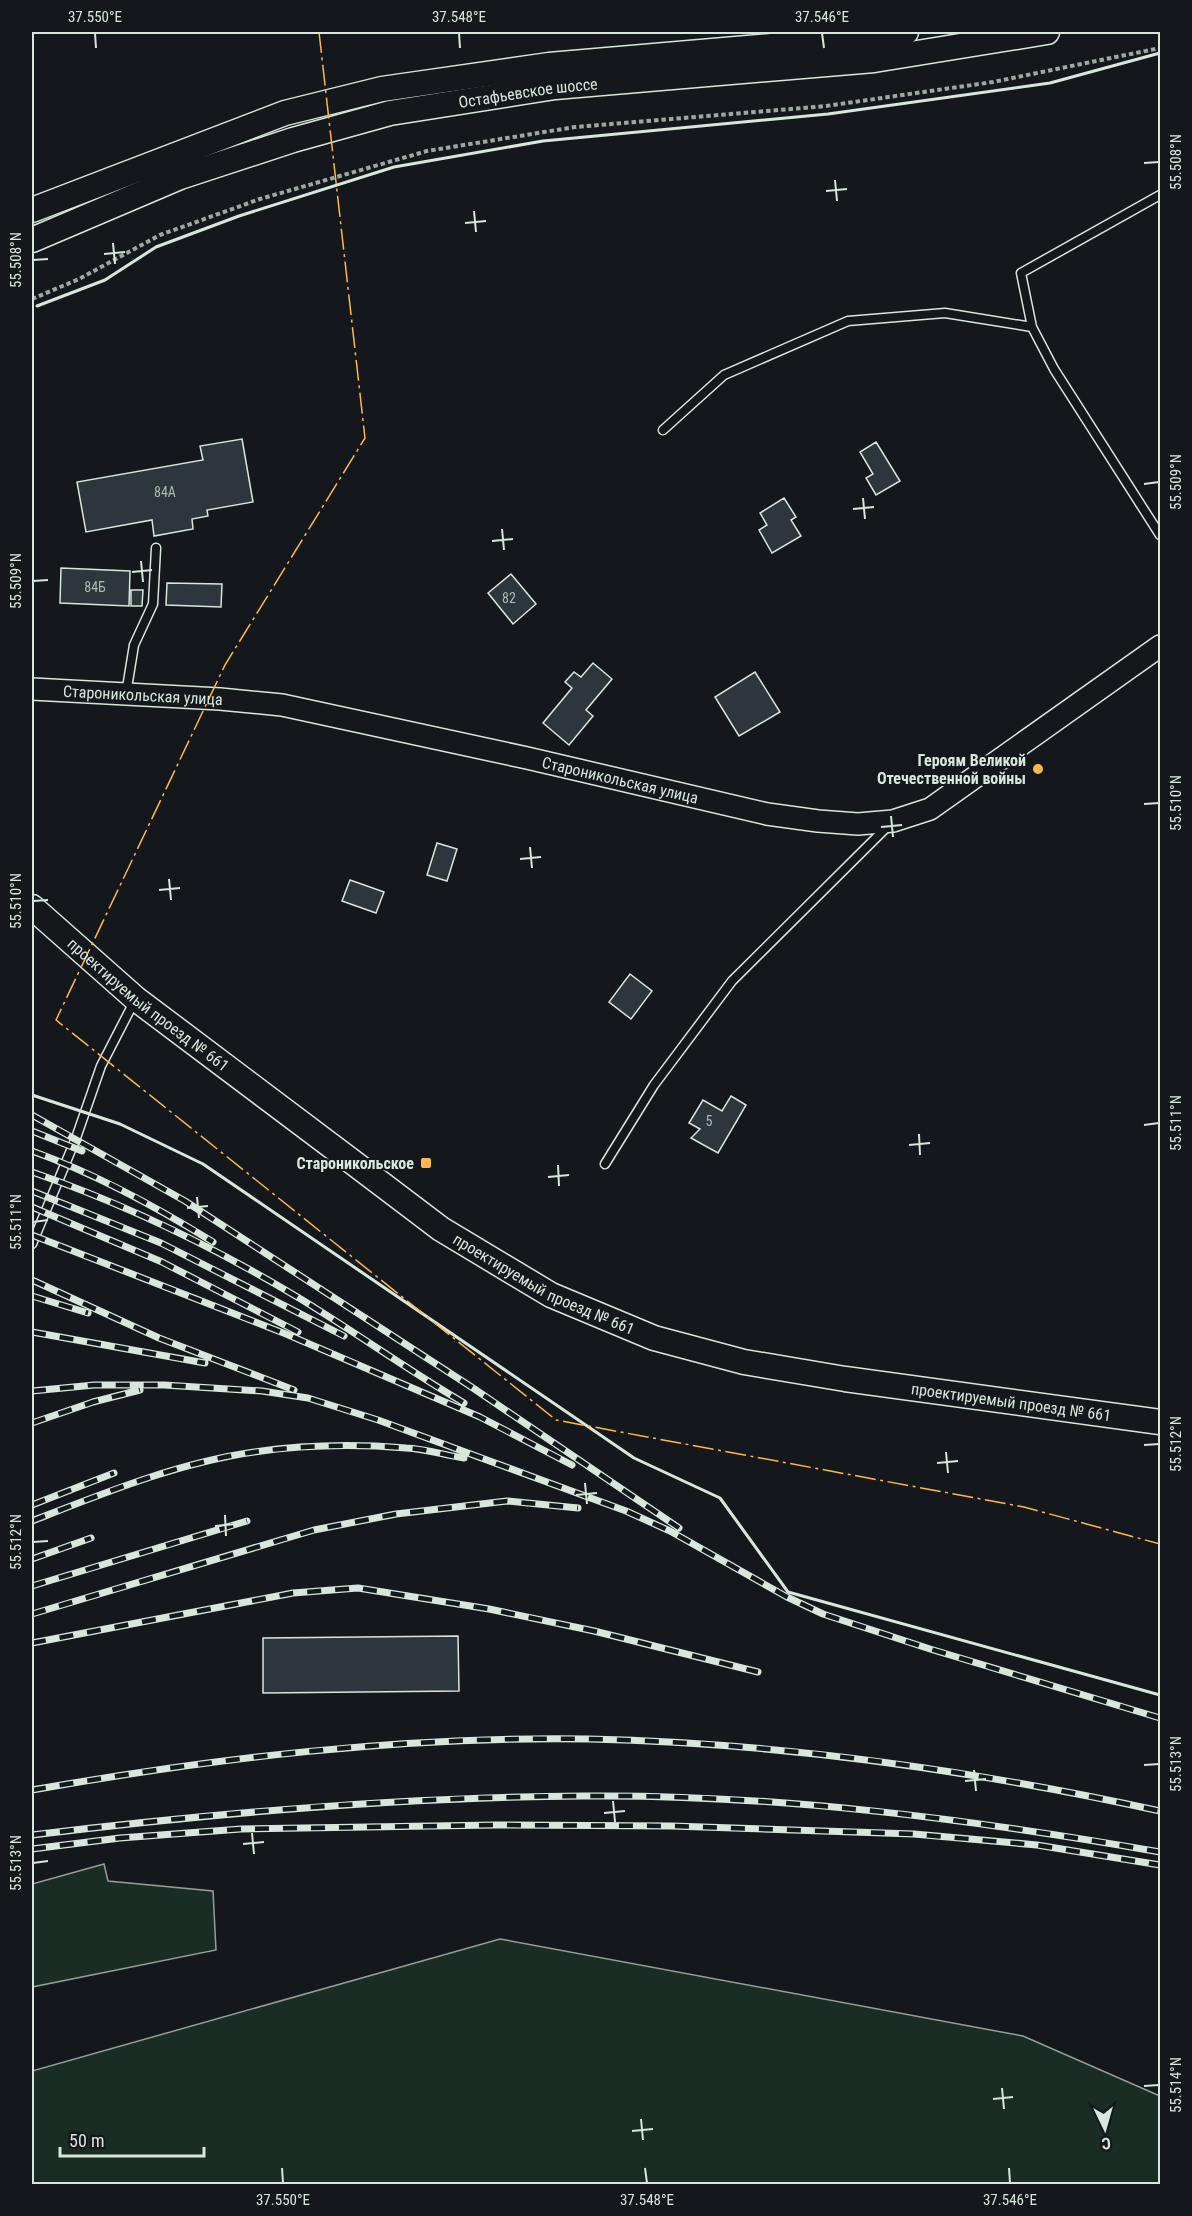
<svg xmlns="http://www.w3.org/2000/svg" width="1192" height="2216" font-family="'Roboto Condensed',sans-serif">
	<rect width="100%" height="100%" fill="#14181c"/>
	<path fill="#1a2d24" stroke="#939e99" stroke-width="1.5" d="M104 1864 108 1881 213 1891 216 1950 32 1987V1884Z
		M500 1939 1023 2036 1160 2096V2184H32V2071Z"/>
	<path fill="#2c363c" stroke="#d8e6dc" stroke-width="1.5" d="M242 439 253 502 207 510 208 516 192 519 193 529 154 536 152 520 86 532 77 482 203 460 200 446Z
		M876 442 900 481 876 495 866 478 873 474 860 452Z
		M784 498 796 517 791 520 801 536 772 553 759 530 767 525 760 513Z
		M61 568 130 571 129 606 60 603Z
		M511 574 536 604 513 624 488 593Z
		M167 583 222 584 221 607 166 605Z
		M131 590H143L142 606H131Z
		M593 663 612 679 586 710 593 716 569 745 543 723 572 688 565 682 574 672 581 677Z
		M755 672 780 712 739 736 715 697Z
		M437 843 457 849 447 881 427 875Z
		M350 880 384 892 376 913 342 901Z
		M630 974 652 991 631 1019 609 1002Z
		M731 1096 746 1105 718 1153 691 1138 700 1129 689 1123 703 1100 722 1111Z
		M458 1636 459 1691 263 1693V1638Z"/>
	<g fill="none" stroke-linecap="round" stroke-linejoin="round">
		<defs>
			<path id="service" d="M1160 195 1021 273 1032 327 1054 369 1160 535
				M663 430 724 375 848 321 945 313 1032 327
				M126 694 134 645 153 604 156 548
				M605 1164 654 1085 732 981 889 825
				M32 1244 76 1138 101 1066 134 1002"/>
			<g id="tertiary">
				<path id="s1" d="M32 689 220 699 282 705 527 758 767 814 818 821 858 824 893 821 930 809 1160 646"/>
			</g>
			<g id="secondary">
				<path d="M32 210 285 113 382 89 549 65 865 38 906 32"/>
				<path id="s2" d="M32 240 180 177 293 140 390 113 555 87 874 60 1047 32"/>
				<path id="s3" d="M32 907 136 999 346 1157 441 1229 551 1295 654 1338 744 1362 845 1379 1160 1422"/>
			</g>
		</defs>
		<use href="#service" stroke="#d8e6dc" stroke-width="11"/>
		<use href="#tertiary" stroke="#d8e6dc" stroke-width="24"/>
		<use href="#secondary" stroke="#d8e6dc" stroke-width="27"/>
		<path stroke="#9da8a2" stroke-width="4" stroke-dasharray="4.5 3" stroke-linecap="butt" d="M32 299 79 279 160 235 260 199 427 151 575 127 826 106 993 82 1160 48"/>
		<use href="#service" stroke="#14181c" stroke-width="8"/>
		<use href="#tertiary" stroke="#14181c" stroke-width="21"/>
		<use href="#secondary" stroke="#14181c" stroke-width="24"/>
		<defs>
			<path id="rail" d="M32 1115 185 1201 473 1388 679 1528
				M32 1131 82 1151
				M32 1151C96 1174 155 1206 213 1242
				M32 1172C125 1204 214 1247 299 1298 355 1332 408 1370 464 1403
				M32 1191 161 1243 344 1336
				M32 1207 162 1262 298 1332
				M32 1235 286 1334 480 1417 572 1465
				M32 1280 159 1338 294 1390
				M32 1296 88 1313
				M32 1332 205 1363
				M32 1391 94 1385H164L262 1391 308 1398 378 1420 626 1511 670 1531 787 1597 823 1614 930 1649 1160 1718
				M32 1423 93 1402 140 1390
				M32 1505 114 1473
				M32 1521C104 1493 177 1463 254 1452 303 1445 356 1444 406 1448 425 1449 445 1455 464 1458
				M32 1559 91 1538
				M32 1586 247 1521
				M32 1614 314 1530 396 1514 507 1501 578 1508
				M32 1643 293 1593 358 1588 489 1609 594 1631 758 1672
				M32 1790C215 1758 402 1736 589 1739 782 1743 972 1770 1160 1811
				M32 1835C215 1813 398 1797 583 1796 776 1794 970 1819 1160 1852
				M32 1849 120 1838 241 1829 496 1825 672 1826 914 1834 1037 1845 1160 1865"/>
		</defs>
		<use href="#rail" stroke="#d8e6dc" stroke-width="7"/>
		<use href="#rail" stroke="#14181c" stroke-width="4.5" stroke-dasharray="14" stroke-linecap="butt"/>
		<path stroke="#d8e6dc" stroke-width="3" d="M37 306 105 280 156 247 239 216 394 167 543 141 828 114 1050 83 1160 53
			M32 1095 120 1124 203 1164 634 1458 720 1498 788 1592 1160 1695"/>
		<path stroke="#ffb74d" stroke-width="1.5" stroke-dasharray="21 4.5 3 4.5" stroke-linecap="butt" d="M319 32 365 438 225 665 56 1020 556 1420 1024 1507 1160 1544
			M32 36 35 32"/>
	</g>
	<path fill="none" stroke="#d8e6dc" stroke-width="2" d="M95 33 96 48M459 33 460 48M822 33 824 48M1144 163 1159 162M835 180 837 201M826 191 847 189M474 211 476 232M465 223 486 221M113 243 115 264M104 254 125 252M33 260 48 259M1144 484 1159 482M863 498 865 519M853 509 874 507M502 529 504 550M492 541 513 539M141 561 143 582M132 572 152 570M33 581 48 580M1144 804 1159 803M891 816 893 837M881 827 902 825M530 847 532 868M520 859 541 857M169 879 171 900M159 890 180 888M33 901 48 900M1144 1125 1159 1123M919 1134 920 1155M909 1145 930 1143M558 1165 559 1186M548 1177 569 1175M197 1197 199 1218M187 1208 208 1206M33 1222 48 1220M1144 1445 1159 1444M946 1452 948 1473M937 1463 958 1461M585 1483 587 1504M576 1495 597 1493M225 1515 226 1536M215 1526 236 1524M33 1542 48 1541M1144 1765 1159 1764M974 1770 976 1791M965 1781 986 1779M613 1801 615 1822M604 1813 625 1811M252 1833 254 1854M243 1844 264 1842M33 1863 48 1861M1144 2086 1159 2085M1002 2088 1004 2109M993 2099 1013 2097M641 2119 643 2140M632 2131 653 2129M282 2168 283 2183M645 2168 647 2183M1009 2168 1010 2183"/>
	<g fill="#ffb74d" stroke="#14181c" stroke-width="2">
		<circle cx="1038" cy="769" r="6"/>
		<rect x="420" y="1157" width="12" height="12" rx="3"/>
	</g>
	<g text-anchor="middle" stroke-width="4.5" stroke-linejoin="round" paint-order="stroke">
		<g font-size="14" fill="#adbab4">
			<text x="165" y="497">84А</text>
			<text x="95" y="592">84Б</text>
			<text x="509" y="603">82</text>
			<text x="709" y="1126">5</text>
		</g>
		<g font-size="16" fill="#d8e6dc" stroke="#14181c">
			<text dy="6" stroke="none"><textPath href="#s2" startOffset="520">Остафьевское шоссе</textPath></text>
			<text dy="6" stroke="none"><textPath href="#s1" startOffset="111">Староникольская улица</textPath></text>
			<text dy="6" stroke="none"><textPath href="#s1" startOffset="597">Староникольская улица</textPath></text>
			<text dy="6" stroke="none"><textPath href="#s3" startOffset="152">проектируемый проезд № 661</textPath></text>
			<text dy="6" stroke="none"><textPath href="#s3" startOffset="638">проектируемый проезд № 661</textPath></text>
			<text dy="6" stroke="none"><textPath href="#s3" startOffset="1124">проектируемый проезд № 661</textPath></text>
		</g>
		<g font-size="16" font-weight="bold" fill="#d8e6dc" stroke="#14181c" text-anchor="end">
			<text x="1026" y="766">Героям Великой<tspan x="1026" dy="18">Отечественной войны</tspan></text>
			<text x="414" y="1169">Староникольское</text>
		</g>
	</g>
	<rect width="1192" height="2216" fill="none" stroke="#14181c" stroke-width="66"/>
	<g transform="translate(1105 2129) rotate(175)" stroke="#14181c" stroke-width="4.5" paint-order="stroke">
	<path d="M0-4.5L10 22L0 15L-10 22Z" fill="#d8e6dc"/>
	<text y="-9" font-size="16" font-weight="bold" text-anchor="middle" fill="#d8e6dc">С</text>
	</g>
	<path d="M60 2147v9h144v-9" fill="none" stroke="#d8e6dc" stroke-width="3"/>
	<text x="69" y="2147" font-size="18" fill="#d8e6dc" stroke="#14181c" stroke-width="4.5" paint-order="stroke">50 m</text>
	<rect x="33" y="33" width="1126" height="2150" fill="none" stroke="#d8e6dc" stroke-width="2"/>
	<g font-size="15" text-anchor="middle" fill="#d8e6dc">
		<text x="95" y="22">37.550°E</text>
		<text x="459" y="22">37.548°E</text>
		<text x="822" y="22">37.546°E</text>
		<text transform="translate(1176 162) rotate(-90)" y="5">55.508°N</text>
		<text transform="translate(16 260) rotate(-90)" y="5">55.508°N</text>
		<text transform="translate(1176 482) rotate(-90)" y="5">55.509°N</text>
		<text transform="translate(16 581) rotate(-90)" y="5">55.509°N</text>
		<text transform="translate(1176 803) rotate(-90)" y="5">55.510°N</text>
		<text transform="translate(16 901) rotate(-90)" y="5">55.510°N</text>
		<text transform="translate(1176 1123) rotate(-90)" y="5">55.511°N</text>
		<text transform="translate(16 1222) rotate(-90)" y="5">55.511°N</text>
		<text transform="translate(1176 1444) rotate(-90)" y="5">55.512°N</text>
		<text transform="translate(16 1542) rotate(-90)" y="5">55.512°N</text>
		<text transform="translate(1176 1764) rotate(-90)" y="5">55.513°N</text>
		<text transform="translate(16 1863) rotate(-90)" y="5">55.513°N</text>
		<text transform="translate(1176 2085) rotate(-90)" y="5">55.514°N</text>
		<text x="283" y="2205">37.550°E</text>
		<text x="647" y="2205">37.548°E</text>
		<text x="1010" y="2205">37.546°E</text>
	</g>
</svg>
